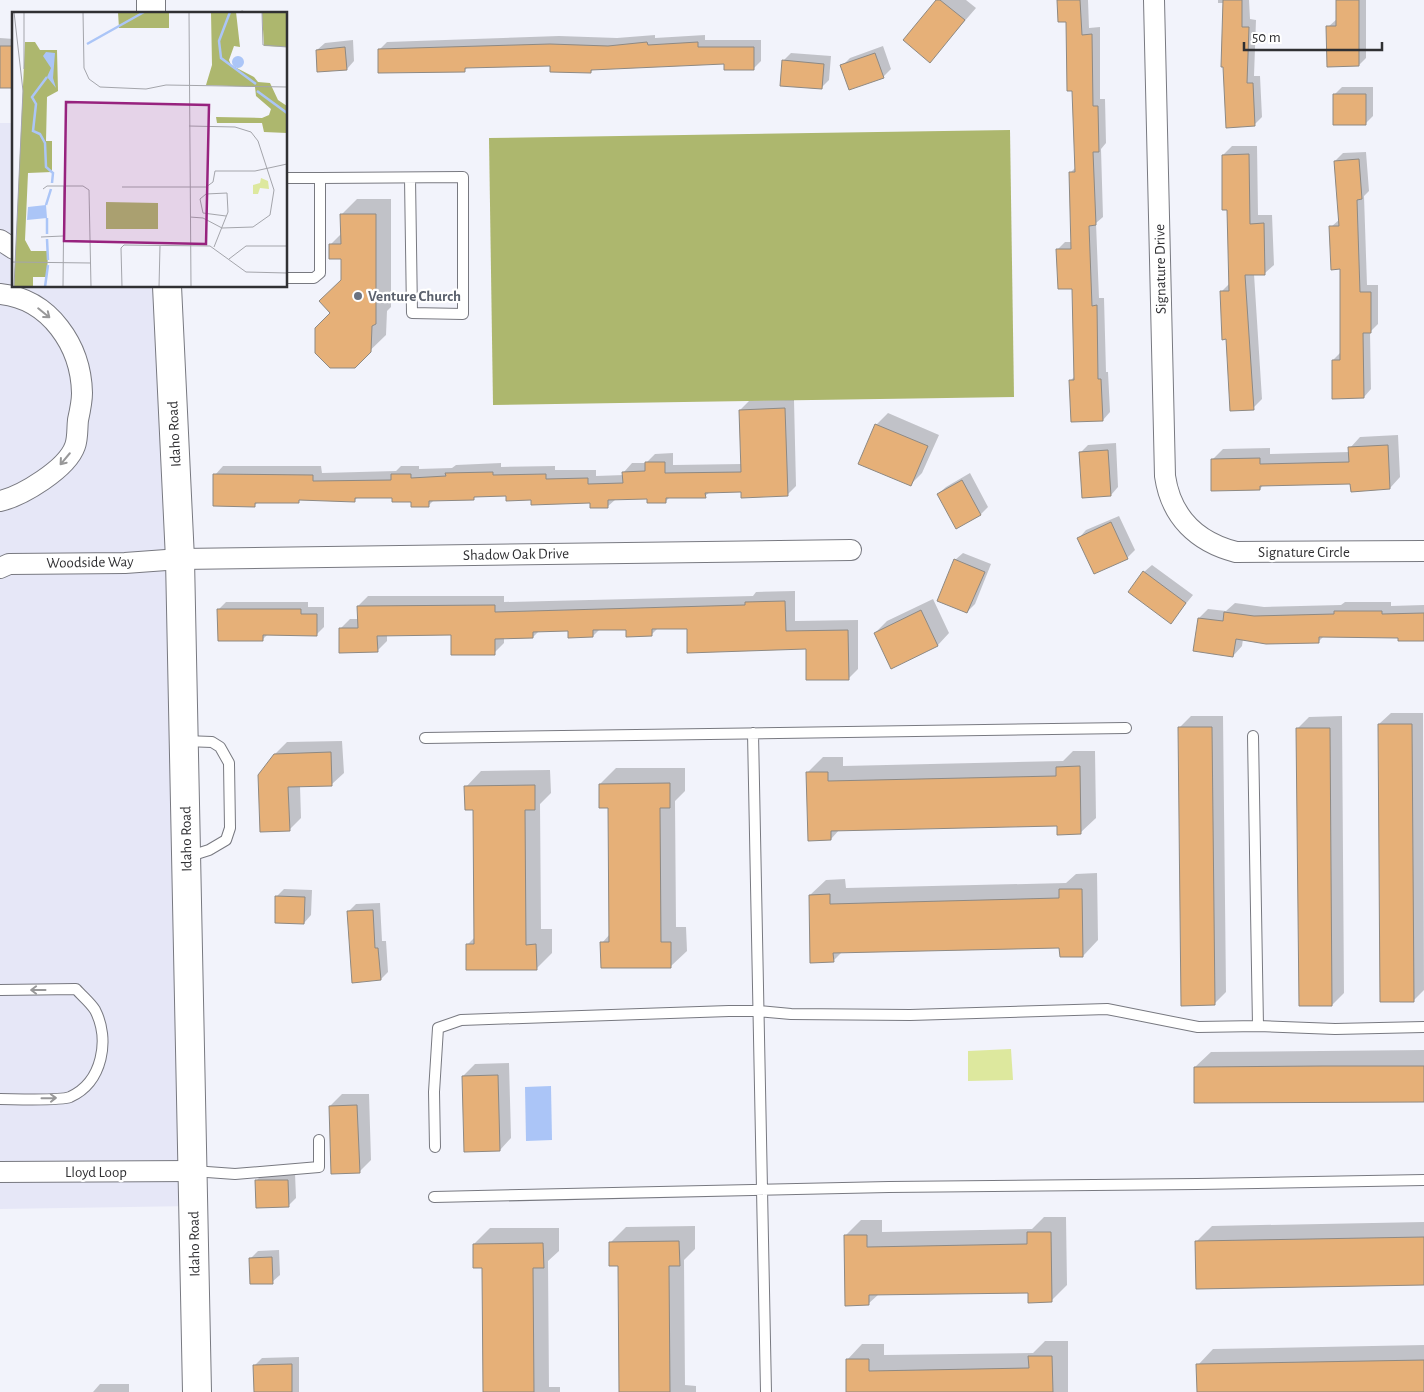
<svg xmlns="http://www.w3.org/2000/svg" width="1424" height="1392" font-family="'Alegreya Sans',sans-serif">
	<rect width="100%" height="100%" fill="#f2f3fb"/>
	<path fill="#e6e7f7" d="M0 123H14V286H168L194 1206 0 1209Z"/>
	<path fill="#dde89e" d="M1011 1049 1013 1080 968 1081V1051Z"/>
	<path fill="#adb76e" d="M1010 130 1014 397 493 405 489 138Z"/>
	<path fill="#abc5f7" d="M551 1086 552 1140 526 1141 525 1087Z"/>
	<path fill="#0003" d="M937 0H966L976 8 930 61Z
		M1058 0H1088L1089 28 1100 27V99H1105L1106 143 1101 149 1103 217 1096 223 1099 298H1104L1106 372H1108L1110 412 1103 420 1070 381 1075 376 1073 287 1057 250 1065 242H1072L1070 173 1076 167 1073 90 1067 21Z
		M1218 0H1249L1250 19 1256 20 1254 76H1260L1262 117 1254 125 1224 3H1218Z
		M1337 0H1366V58L1359 65 1328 27 1337 19Z
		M242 10 248 14H238Z
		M655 35V38L705 35V40H761V61L753 69 725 62 594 68 591 72 551 64 469 66 465 70 380 49 387 42 559 36 617 38Z
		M0 38 14 39 12 69 0 68Z
		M353 40 354 61 347 69 317 50 325 43Z
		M883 46 891 69 883 77 842 66 850 58Z
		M791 53 831 56 829 80 821 88 783 61Z
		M1342 87H1373V116L1365 124 1334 95Z
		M1232 146H1257L1258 215H1272L1274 265 1265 273 1254 274 1262 399 1253 408 1227 338 1221 292 1230 283 1228 208 1223 155Z
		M1366 152 1369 191 1364 196 1367 285H1378V324L1370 332 1371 389 1364 397 1333 360 1340 353 1341 268 1331 227 1340 219 1335 161 1343 153Z
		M357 199H391V307L387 311 386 335 354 366 331 313 342 280V258L331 244 342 233V214Z
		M794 400 796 486 787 495 742 491 710 492 705 496 670 497 665 502 648 498 616 499 607 507 591 502 532 499 507 495 434 500 429 505 393 496 358 497 354 501 300 499 298 501 258 502 255 505 215 475 223 466H321L322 473 396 471 401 466H419V469L452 468 456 465 501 463V467L555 466V470H596V476L624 475V472L632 463H646L655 454 673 453V465L742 464 740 410 749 401Z
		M888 413 939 435 922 473 910 485 876 425Z
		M1398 435 1400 477 1390 488 1352 483 1264 484 1260 489 1212 460 1223 449 1270 448V454L1350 452V448L1360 437Z
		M1116 443 1118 487 1111 495 1081 452 1088 445Z
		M970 473 988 507 981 514 938 494 946 487Z
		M1119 516 1135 550 1127 558 1079 538 1086 530Z
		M963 553 991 564 975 604 967 612 955 560Z
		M1152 565 1193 595 1170 623 1144 572Z
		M795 591V621L858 620V669L848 679 807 648 688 627 658 628 651 635 627 628 600 629 593 636 569 630H540L533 637 504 638V643L494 653 452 634H387V641L377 651 340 629 350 619H359L358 606 368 596H504V602L753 596 756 592Z
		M933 599 949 633 938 645 892 667 875 633 887 621Z
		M226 602H308V607H324V627L316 635 268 634 263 639 219 609Z
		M1345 602H1391V606L1424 605V639L1399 636H1324L1318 642 1243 639 1242 646 1233 656 1195 650 1199 618 1208 609 1226 611 1235 603 1264 607 1341 605Z
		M1391 713H1423L1424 990 1413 1001 1379 724Z
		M1191 716H1223L1226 992 1214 1004 1179 728Z
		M1342 716 1344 993 1332 1005 1298 728 1309 717Z
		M342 741 344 773 332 784 300 786 301 818 289 830 275 754 287 742Z
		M1073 751H1095L1096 818 1080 833 1058 824 840 829 831 839 807 773 823 757H843V766L1063 761Z
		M616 768H685V791L675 801 676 927H686L687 951 671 966 602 943 610 934 609 806 600 784Z
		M550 770 551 793 540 804 541 929H552V953L536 969 467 945 476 936 475 809 466 787 481 771Z
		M1097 873 1098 940 1083 956 1061 947 842 952 833 961 810 895 826 880 845 879 846 888 1066 883 1076 874Z
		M284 889 312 890 311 915 304 923 277 896Z
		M380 903 382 941H386L388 972 381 979 348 912 356 904Z
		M1424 1050V1101L1195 1067 1211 1052Z
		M509 1063 511 1138 500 1150 463 1076 475 1064Z
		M342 1094H369L371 1160 359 1172 330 1106Z
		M264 1173H295L296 1198 288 1206 256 1181Z
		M1044 1217H1066L1067 1285 1051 1301 1029 1292 879 1294 868 1304 845 1236 861 1220H882V1232L1032 1229Z
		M1424 1222V1284L1196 1242 1212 1226Z
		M695 1226V1249L684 1260 685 1385 696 1386V1392H620L619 1265 610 1243 626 1227Z
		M490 1228H559V1251L548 1261 549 1387H560V1392H484L483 1267 474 1244Z
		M279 1250 280 1275 272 1282 250 1259 258 1251Z
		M1045 1341H1068V1392H847V1360L862 1344H884V1355L1033 1353Z
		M1424 1345V1392H1198V1365L1213 1349Z
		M299 1357V1392H255V1365L262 1358Z
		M100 1384H129V1392H93Z"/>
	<path fill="#e6b078" stroke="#8e8983" d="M936 0H940L965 20 930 63 903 40Z
		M1057 0H1080L1082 35 1092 34 1093 106H1098L1099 152H1093L1096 225 1089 226 1092 306 1097 305 1098 379H1101L1103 421 1071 422 1069 380H1074L1072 289H1058L1056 249H1071L1069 172H1075L1072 91H1067L1066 22H1058Z
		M1223 0H1242V27H1249L1247 83H1253L1255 126 1226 128 1223 67H1221Z
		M1336 0H1359V66L1327 67 1326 26H1336Z
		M647 42 648 45 698 42V47H754V70H724V64L591 70V73L550 72V66L465 68V72L378 73V49L550 44 608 46Z
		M0 46H14L12 88H0Z
		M345 47 347 70 317 72 316 50Z
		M875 53 884 78 849 90 840 65Z
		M782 60 824 64 822 89 780 86Z
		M1333 94H1366V125H1333Z
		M1249 154 1250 224 1264 223 1265 275H1245L1254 410 1230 411 1226 339 1222 340 1220 291H1229L1227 210H1222V155Z
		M1359 159 1362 199 1357 200 1360 292H1371V333H1363L1364 398 1332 399V360H1340V269L1331 270 1329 226H1339L1334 161Z
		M340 214H376V324L372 326 371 352 355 368H330L315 353V328L330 313 319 301 341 280V259H329V244H341Z
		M785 408 788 496 741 498V492L705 493 706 498H666V503H647V499L608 500V508H590V503L531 505V500L506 501V496L474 497V500L429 501V507H411V502H392V498H355V502L299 500V503H255V507L213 506V474L313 475V481L391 480V474H411V478L446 476 445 473 493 472V475L546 474V479L588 478V484L623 483 622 472 645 471V462H665V473L741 472 739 410Z
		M875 424 928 446 911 486 858 464Z
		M1388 445 1390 489 1351 492 1350 484 1260 486V490L1211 491V459L1260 458V464L1349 462 1348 447Z
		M1108 450 1111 496 1082 498 1079 452Z
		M962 480 981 515 956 529 937 494Z
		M1111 522 1128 559 1094 574 1077 538Z
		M954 559 985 572 967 613 937 601Z
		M1143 571 1186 603 1171 624 1128 592Z
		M785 601 786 631 848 630 849 680H806V649L687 653V629H652V636L626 637V630H593V637L568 638V631L533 632V638L495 639V655H451V635L377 636 378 652 339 653V628H358L357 606 495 605V612L745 605V602Z
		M217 609H301V614H317V636L263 635V641H218Z
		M921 610 938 646 891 669 874 633Z
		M1334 611H1382V614L1424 613V641H1398V638L1319 637V643L1266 644 1236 639 1233 657 1193 651 1198 618 1223 621 1224 612 1254 616 1334 614Z
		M1378 724H1412L1414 1002H1380Z
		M1178 727H1212L1215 1005 1181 1006Z
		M1296 728H1330L1332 1006H1299Z
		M331 752 332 786 288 787 290 831 260 832 258 775 274 754Z
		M1080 766 1081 834 1057 835V826L831 831V840L808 841 806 772H828V781L1056 776V767Z
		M670 783V808H660L661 942H671V968H601L600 942H609L608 808H599V784Z
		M535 785V810H525L526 945 536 944 537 970H466V944H474L473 810H465L464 786Z
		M1059 889H1082L1083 957H1060L1059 948 833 953 834 962 810 963 809 895 830 894V904L1059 898Z
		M275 896 305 897 304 924 275 923Z
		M373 910 375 948H378L381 980 352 983 347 911Z
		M1322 1066H1424V1102L1194 1103V1067Z
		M498 1075 500 1151 464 1152 462 1076Z
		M357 1105 360 1173 331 1174 329 1106Z
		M255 1180H288L289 1207 256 1208Z
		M1027 1232H1051L1052 1302 1028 1303V1293L869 1295V1305L845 1306 844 1235H867V1247L1027 1244Z
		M1424 1237V1285L1196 1289 1195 1241Z
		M679 1241 680 1266H669L670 1392H619L618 1266H609V1242Z
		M543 1243 544 1268H533L534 1392H483L482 1268H473V1244Z
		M272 1257 273 1284H250L249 1258Z
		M1028 1356H1052L1053 1392H846V1359H869V1371L1029 1368Z
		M1424 1360V1392H1197L1196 1364Z
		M292 1364V1392H254L253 1365Z"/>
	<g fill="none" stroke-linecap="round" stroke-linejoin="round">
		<defs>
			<path id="lane" d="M286 178H320V273L314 278H286
				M320 178 463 177V314L412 313 410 178
				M753 733 766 1392
				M1253 736 1258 1026 1335 1029 1424 1027
				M425 738 1126 728
				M185 741 212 742 220 747 229 763 230 828 226 840 209 850 187 857
				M0 990 76 989C82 996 90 1002 95 1010 110 1039 103 1082 70 1097 60 1101 14 1099 0 1099
				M435 1147 434 1092 438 1028 461 1020 729 1011H758L791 1014 910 1015 1107 1009 1198 1027 1258 1026
				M193 1171 235 1174 319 1167V1140
				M434 1197 889 1187 1197 1184 1424 1180"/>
			<path id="street" d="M1154 0 1165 476C1171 517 1197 542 1236 552L1424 551
				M0 240 14 249
				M0 294C50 299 81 346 82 393 82 402 80 411 78 420 77 428 78 438 75 446 67 469 22 496 0 501
				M0 568 9 564 125 563 180 559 851 550
				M0 1172 193 1171"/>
			<path id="secondary" d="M151 0V14
				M167 286 180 559 197 1392"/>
		</defs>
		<use href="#lane" stroke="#787980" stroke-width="12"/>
		<use href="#street" stroke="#787980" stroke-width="22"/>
		<use href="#secondary" stroke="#787980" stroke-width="30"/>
		<use href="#lane" stroke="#fff" stroke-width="10"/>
		<use href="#street" stroke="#fff" stroke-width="20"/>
		<use href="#secondary" stroke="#fff" stroke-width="28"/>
	</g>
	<defs><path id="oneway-shaft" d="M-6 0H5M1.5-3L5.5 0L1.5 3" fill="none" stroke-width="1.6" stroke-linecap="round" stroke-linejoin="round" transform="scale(1.25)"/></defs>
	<g stroke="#989899">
		<use href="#oneway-shaft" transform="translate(44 313) rotate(39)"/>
		<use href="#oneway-shaft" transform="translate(65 459) rotate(130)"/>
		<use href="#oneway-shaft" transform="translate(38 990) rotate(180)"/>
		<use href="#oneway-shaft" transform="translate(49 1098) rotate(-1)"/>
	</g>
	<circle fill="#6b7280" stroke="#fff" stroke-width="2" cx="358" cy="296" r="5"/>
	<g text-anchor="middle" stroke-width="4.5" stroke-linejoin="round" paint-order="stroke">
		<g font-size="15" fill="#303033" stroke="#fff">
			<text transform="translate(1160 269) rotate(-91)" y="5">Signature Drive</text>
			<text transform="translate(174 434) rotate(-93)" y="5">Idaho Road</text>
			<text x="1304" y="557">Signature Circle</text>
			<text transform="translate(516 554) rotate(-1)" y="5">Shadow Oak Drive</text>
			<text transform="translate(90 562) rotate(-1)" y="5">Woodside Way</text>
			<text transform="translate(186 839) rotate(-91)" y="5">Idaho Road</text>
			<text x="96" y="1177">Lloyd Loop</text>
			<text transform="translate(194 1244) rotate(-91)" y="5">Idaho Road</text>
		</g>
		<g font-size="15" font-weight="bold" fill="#5b616d" stroke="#fff" text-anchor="start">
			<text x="368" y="301">Venture Church</text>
		</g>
	</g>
	<g transform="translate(12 12)">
		<rect width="275" height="275" fill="#f2f3fb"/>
		<path d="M249 166 256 169 257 177 248 176 246 182H241V173L248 171Z" fill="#dde89e"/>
		<path d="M106 0H157V16H107ZM199 0H224L228 35 222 34 217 48 219 53 242 65 246 70 258 71 266 88 275 94V121L252 120 250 111H205L204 105 250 106 257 103 259 97 244 84 243 75 194 73 200 53ZM250 0H275V35L252 34ZM13 30H23L28 38H45L46 79 35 85 34 129H40V160L16 161 13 228 19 239H36L35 265H21V275H2ZM94 190 146 191V217H94Z" fill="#adb76e"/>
		<path d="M34 40 43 41 41 66 44 76 35 65 39 56 31 44ZM220 50a6 6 0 1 1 12 0a6 6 0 1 1-12 0ZM34 193 35 206 15 208 16 195Z" fill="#abc5f7"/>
		<path fill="none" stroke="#abc5f7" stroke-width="2.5" d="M218 0 207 29 209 46 244 72M75 32 132 0M35 65 20 85 24 92 21 119 28 122 33 131 34 155 41 161 40 171M245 79 275 101M34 193 39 177M35 206V222M35 227 36 248M33 275 36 253"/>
		<path fill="none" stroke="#a4a5ab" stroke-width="1" d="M12 0V57M71 0 72 56 77 67 88 75 134 77 154 73 275 75M177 0 179 275M250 0 251 33 275 35M177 114 223 115 239 120 246 129 262 178 258 203 241 215 210 216 191 206 178 205M110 175H194L201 170 203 159H243L275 152M31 177 35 174H71L77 178 79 275M29 225 51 224M202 235 216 200 215 181 194 182 188 187 191 201 214 204M217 247 234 234H275M0 250 79 251M2 275 11 79 2 0M51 275 52 174M110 275 109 236 112 233 198 234 234 260 275 261M147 275 148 234"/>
		<path fill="#97227e" fill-opacity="0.15" stroke="#97227e" stroke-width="2.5" d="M54 90 197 93 194 232 52 229Z"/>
		<rect width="275" height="275" fill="none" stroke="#303033" stroke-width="2.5"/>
	</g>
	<path d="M1244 42v8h138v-8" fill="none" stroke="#303033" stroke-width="2.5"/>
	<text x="1252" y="42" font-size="15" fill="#303033" stroke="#ffffff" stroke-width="4" paint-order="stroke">50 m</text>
</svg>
